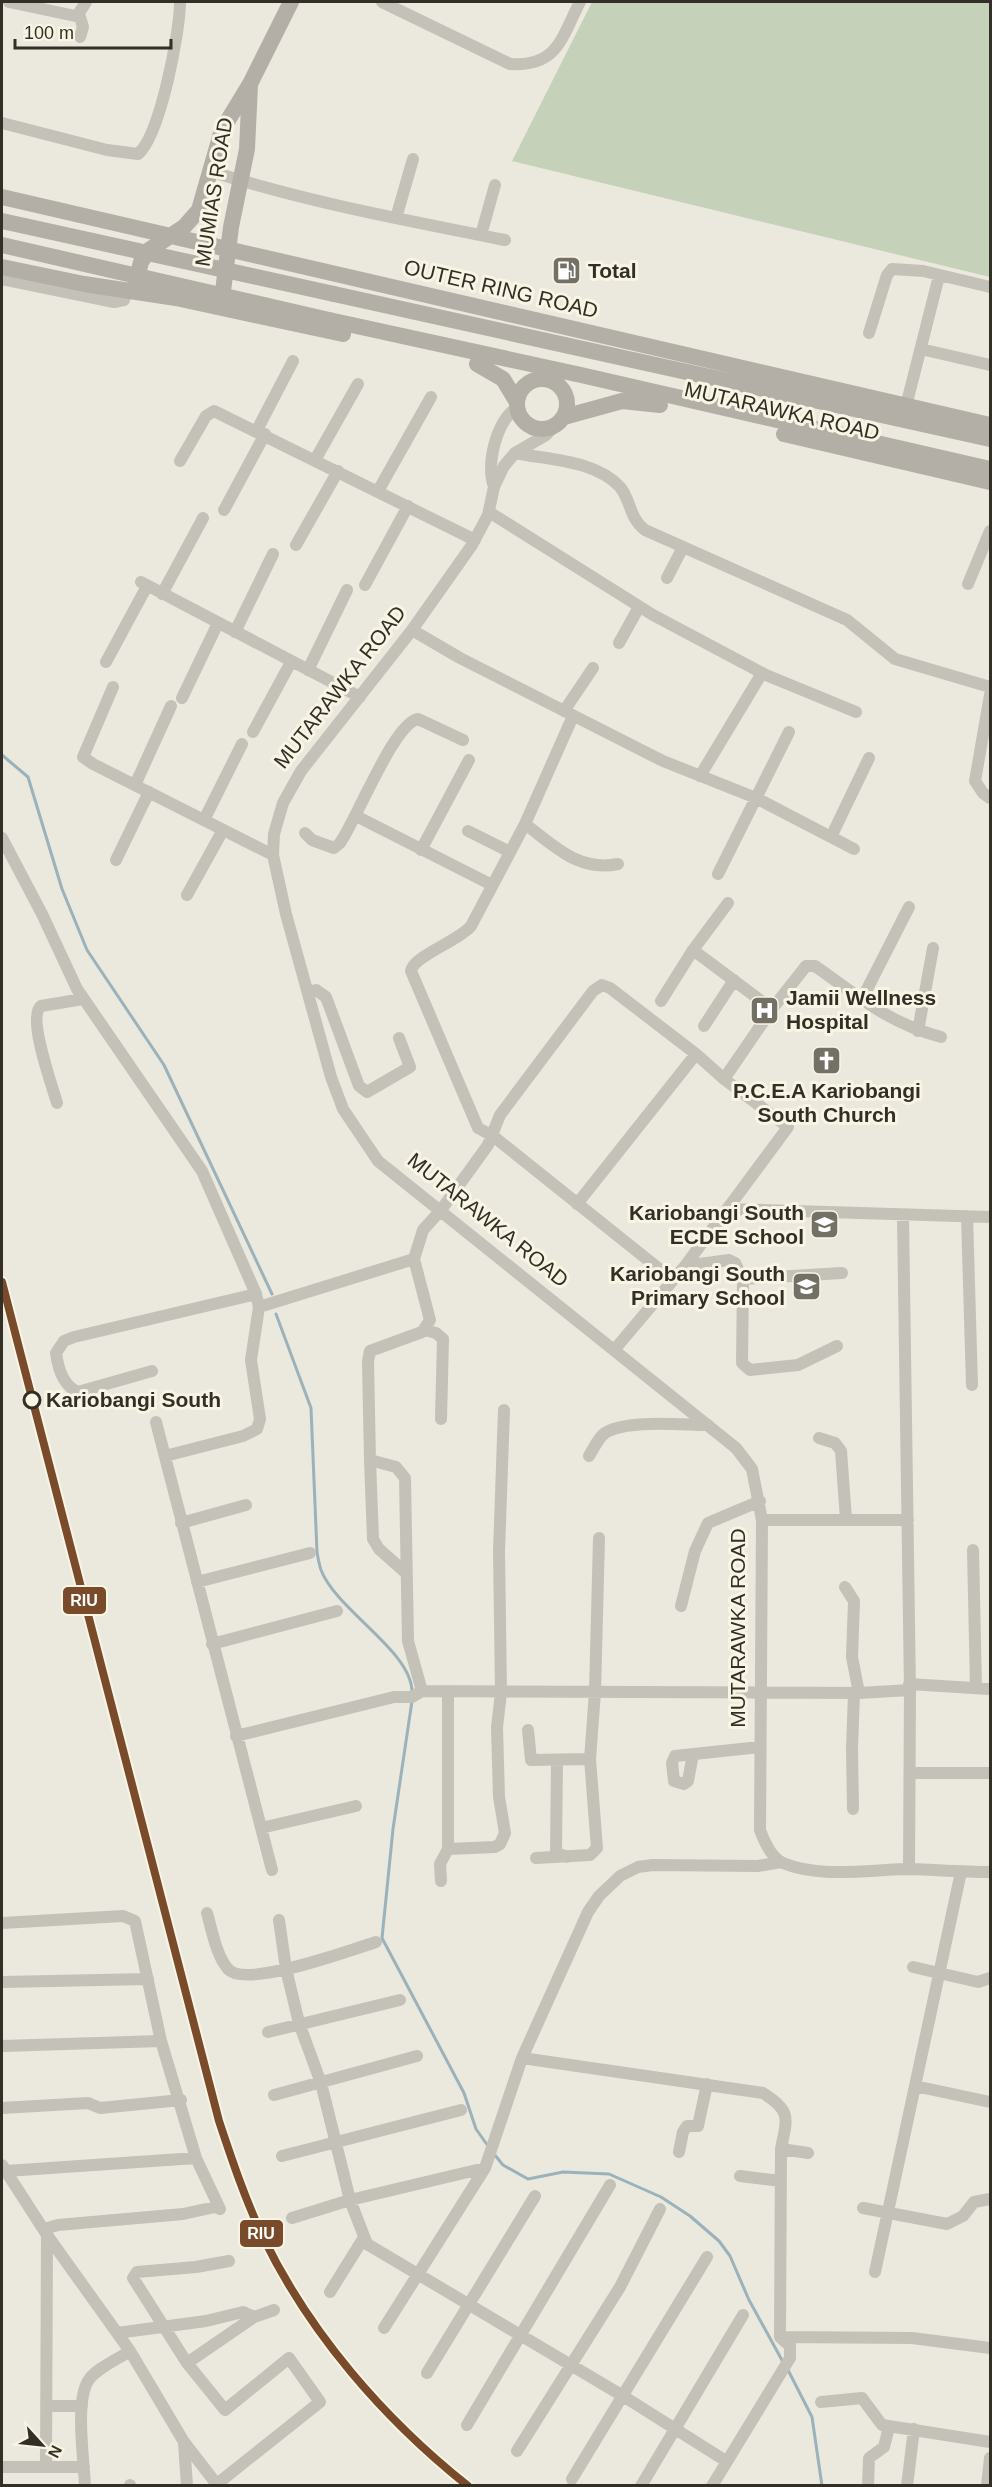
<svg xmlns="http://www.w3.org/2000/svg" width="992" height="2487" font-family="Helvetica,sans-serif">
	<rect width="100%" height="100%" fill="#ebe8de"/>
	<path fill="#c6d1b9" d="M592 2H990V277L512 161Z"/>
	<g fill="none" stroke-linecap="round" stroke-linejoin="round">
		<path stroke="#9bb2bb" stroke-width="3" d="M2 755 28 777 62 889 87 950 164 1065 272 1294
			M276 1314 311 1408 317 1552C318 1558 319 1564 321 1570 337 1611 412 1651 412 1692
			M412 1701 393 1829 382 1938 464 2093 476 2129 488 2146
			M494 2154 503 2165 528 2179 563 2172 609 2174 661 2197 690 2216 719 2241 730 2256 749 2300 783 2362
			M788 2370 812 2417 822 2486"/>
		<path stroke="#c4c1b8" stroke-width="12" d="M9 2 80 17 83 27 80 37
			M382 2 510 64C558 67 561 38 580 2
			M77 16 86 2
			M2 123 107 150 138 154C160 136 180 32 180 2
			M210 171C306 202 406 220 505 240
			M396 218 413 159
			M481 235 495 185
			M2 279 114 302 124 300 127 290
			M869 333 887 275 892 269 923 271 990 287
			M921 349 990 365
			M906 406 939 276
			M554 426 546 435 515 453 504 466 494 487 488 515 472 545 412 630 301 771 283 803 274 834 273 855 286 914 331 1077 343 1109 378 1161 736 1448 752 1469 762 1520 760 1830C764 1841 772 1858 783 1863 821 1879 873 1869 912 1869 938 1870 964 1872 990 1872
			M257 430 293 361
			M515 453C549 460 595 460 620 487 631 500 629 518 645 530L847 620 895 659 990 687
			M315 460 358 384
			M180 461 206 416 214 411 475 540
			M494 487C486 463 496 422 517 407
			M378 491 431 397
			M224 510 265 434
			M489 512 653 615 766 675 856 712
			M296 545 338 471
			M667 578 683 547
			M141 582 360 697
			M968 584 990 531
			M365 585 408 506
			M162 594 203 518
			M412 630 460 658 663 761 756 798 854 849
			M235 632 273 554
			M619 643 639 607
			M106 662 147 586
			M308 670 347 590
			M113 687 83 757 93 764 273 855
			M990 695 975 781 983 793 990 798
			M182 698 218 623
			M564 711 593 668
			M573 716 525 824 471 926C459 941 413 956 411 971L478 1128 493 1136 673 1280
			M253 732 291 662
			M700 776 762 673
			M135 785 171 706
			M356 816 492 885
			M204 820 242 744
			M525 824C555 846 578 872 618 864
			M468 831 510 852
			M305 833 312 840 334 848 340 843C357 819 394 723 418 719L463 740
			M831 837 869 758
			M2 838 42 914 77 989 202 1171 256 1294 259 1307 251 1360 260 1419 257 1429 243 1436 165 1456
			M421 850 469 760
			M116 860 149 792
			M718 874 789 732
			M187 895 223 830
			M728 903 693 950 772 1009
			M308 992 316 990 326 997 359 1086 367 1092 410 1067 399 1038
			M661 1001 693 950
			M861 1001 909 907
			M704 1026 734 980
			M918 1031 933 948
			M724 1079 772 1009 806 966H815C858 996 888 1023 941 1037
			M57 1103C52 1085 27 1017 41 1006L83 999
			M577 1204 696 1054
			M729 1209 990 1217
			M903 1216 910 1690 909 1869
			M967 1216 972 1385
			M414 1259 430 1320 422 1332 370 1351 368 1361 370 1460 396 1467 405 1478 408 1641 422 1691
			M685 1266 729 1260 735 1263 743 1279 742 1363 750 1370 798 1365 837 1346
			M743 1279 842 1273
			M259 1307 414 1259 423 1230 441 1210 488 1145 500 1115 593 991 602 985 610 988 696 1054 724 1079 788 1127 685 1266 615 1349
			M425 1330 436 1333 443 1339 441 1419
			M152 1371 78 1392C63 1386 58 1368 56 1353L64 1341 74 1337 256 1294
			M156 1422 272 1870
			M819 1438 835 1443 841 1451 846 1519
			M589 1456C594 1448 598 1438 605 1433 627 1419 682 1425 708 1425
			M370 1460 373 1539 379 1549 406 1573
			M762 1520H908
			M181 1523 246 1505
			M973 1550 976 1688
			M197 1582 310 1553
			M845 1587 854 1601 852 1657 859 1693
			M681 1606 695 1551 708 1523 760 1501
			M212 1644 337 1611
			M909 1684 989 1689
			M528 1730 531 1760 590 1759
			M236 1736 394 1697H412L422 1691 859 1693 910 1690
			M693 1754 688 1781 684 1784 674 1781 672 1763 675 1756 760 1747
			M557 1761 556 1853 567 1857
			M910 1773H990
			M853 1809 852 1748 854 1693
			M261 1828 356 1806
			M448 1849 495 1847 500 1844 505 1833 499 1797 497 1727 501 1693 499 1551 504 1410
			M536 1858 590 1855 597 1848 590 1759 595 1692 599 1538
			M441 1881 440 1864 448 1849V1691
			M207 1913C212 1930 216 1955 228 1969 245 1989 351 1950 376 1942
			M279 1920 286 1969 299 2023 321 2083 350 2200 367 2244 623 2396 726 2461
			M2 1923 123 1916 135 1921 161 2041 196 2158 220 2209
			M913 1967 978 1982 990 1978
			M2 1982 148 1979
			M268 2032 400 2000
			M2 2046 161 2041
			M522 2058 763 2093C792 2111 787 2118 781 2149L808 2153
			M915 2086 990 2102
			M274 2095 417 2056
			M2 2108 88 2103 100 2108 181 2100
			M781 2149 780 2337 912 2338 990 2348
			M679 2152 683 2132 687 2126H698L707 2084
			M282 2156 461 2110
			M2 2165 47 2235 130 2351 184 2442 218 2486
			M6 2171 196 2158
			M740 2176 781 2181
			M863 2208 947 2224 963 2216 974 2202 990 2199
			M292 2218 350 2200 485 2168
			M44 2229 58 2225 183 2214 215 2207 220 2209
			M875 2272 961 1872
			M330 2292 363 2239
			M384 2328 485 2168 522 2058 588 1912 599 1896 620 1876 638 1867 653 1865 758 1866 781 1862
			M117 2333 206 2321 243 2312 254 2317
			M187 2363 254 2317 274 2310
			M427 2373 535 2196
			M821 2402 862 2398 882 2425 990 2442
			M46 2406H82
			M467 2425 610 2185
			M184 2443 187 2486
			M517 2451 620 2287 660 2209
			M2 2467H84
			M46 2467 47 2235
			M572 2479 707 2257
			M217 2484 320 2402 289 2358 225 2410 187 2363 133 2278 137 2272 196 2267 229 2261
			M130 2485V2486
			M85 2486C84 2460 75 2403 88 2381 95 2369 118 2359 130 2351
			M641 2486 743 2315
			M712 2486 790 2358V2346L780 2337
			M868 2486 869 2458 884 2447 889 2427
			M907 2486 914 2429
			M987 2486 990 2458"/>
		<path stroke="#b3afa7" stroke-width="16" d="M2 197 990 425
			M2 267 84 284 176 298 343 334
			M134 290 141 262 149 250 184 227 199 210 222 130 250 84 291 2
			M334 294 990 439
			M221 307 231 227 247 149 250 85
			M329 320 581 375 990 469
			M477 364 503 379 517 402
			M517 404a25 25 0 1 1 50 0a25 25 0 1 1-50 0Z
			M564 417 622 401 660 405
			M784 434 990 482"/>
		<path stroke="#b3afa7" stroke-width="16" d="M2 221 334 294
			M2 245 329 320"/>
		<defs>
			<path id="rail-1" d="M2 1282 219 2121C232 2160 245 2199 263 2237 310 2334 384 2419 468 2486"/>
		</defs>
		<use href="#rail-1" stroke="#f8f5e5" stroke-width="12"/>
		<use href="#rail-1" stroke="#7a4b2a" stroke-width="8"/>
	</g>
	<defs>
		<symbol id="fuel-square" viewBox="-11 -11 22 22"><rect x="-9" y="-9" width="18" height="18" rx="4" fill="#747066" stroke="#f8f5e5"/><path d="M-5.5-6h7V0h2V4h1.3V-2.5L3-4.5l.8-.8L6-3V5H2.5V1h-1V6h-7ZM-4.2-4.7v3.2H.2V-4.7Z" fill="#fff"/></symbol>
		<symbol id="hospital-square" viewBox="-11 -11 22 22"><rect x="-9" y="-9" width="18" height="18" rx="4" fill="#747066" stroke="#f8f5e5"/><path d="M-5-5h3v3.5h4V-5h3V5h-3V1.5h-4V5h-3Z" fill="#fff"/></symbol>
		<symbol id="church-square" viewBox="-11 -11 22 22"><rect x="-9" y="-9" width="18" height="18" rx="4" fill="#747066" stroke="#f8f5e5"/><path d="M-1.2-6h2.4v3.5h3.3v2.4h-3.3V6h-2.4V-.1h-3.3v-2.4h3.3Z" fill="#fff"/></symbol>
		<symbol id="school-square" viewBox="-11 -11 22 22"><rect x="-9" y="-9" width="18" height="18" rx="4" fill="#747066" stroke="#f8f5e5"/><path d="M0-5L7-2L0 1L-7-2ZM-4 1L0 2.5L4 1V4Q0 6-4 4Z" fill="#fff"/></symbol>
	</defs>
	<g fill-rule="evenodd">
		<use href="#fuel-square" x="550" y="254" width="33" height="33"/>
		<use href="#hospital-square" x="748" y="994" width="33" height="33"/>
		<use href="#church-square" x="810" y="1044" width="33" height="33"/>
		<use href="#school-square" x="808" y="1208" width="33" height="33"/>
		<use href="#school-square" x="790" y="1270" width="33" height="33"/>
	</g>
	<circle fill="#f8f5e5" stroke="#342f26" stroke-width="3" cx="32" cy="1400" r="8"/>
	<g text-anchor="middle" stroke-width="6" stroke-linejoin="round" paint-order="stroke">
		<g font-size="21" fill="#342f26" stroke="#f8f5e5">
			<text transform="translate(214 192) rotate(-81)" y="7">MUMIAS ROAD</text>
			<text transform="translate(501 289) rotate(13)" y="7">OUTER RING ROAD</text>
			<text transform="translate(782 411) rotate(13)" y="7">MUTARAWKA ROAD</text>
			<text transform="translate(340 687) rotate(-52)" y="7">MUTARAWKA ROAD</text>
			<text transform="translate(488 1220) rotate(39)" y="7">MUTARAWKA ROAD</text>
			<text transform="translate(738 1628) rotate(-90)" y="7">MUTARAWKA ROAD</text>
		</g>
		<g font-size="21" font-weight="bold" fill="#342f26" stroke="#f8f5e5" text-anchor="start">
			<text x="588" y="278">Total</text>
			<text x="786" y="1005">Jamii Wellness<tspan x="786" dy="24">Hospital</tspan></text>
			<text x="827" y="1098" text-anchor="middle">P.C.E.A Kariobangi<tspan x="827" dy="24">South Church</tspan></text>
			<text x="804" y="1220" text-anchor="end">Kariobangi South<tspan x="804" dy="24">ECDE School</tspan></text>
			<text x="785" y="1281" text-anchor="end">Kariobangi South<tspan x="785" dy="24">Primary School</tspan></text>
		</g>
		<g font-size="21" font-weight="bold" fill="#342f26" stroke="#f8f5e5" text-anchor="start">
			<text x="46" y="1407">Kariobangi South</text>
		</g>
	</g>
	<g stroke="#f8f5e5" stroke-width="2">
		<rect x="62" y="1586" width="45" height="29" rx="6" fill="#7a4b2a"/>
		<rect x="239" y="2219" width="45" height="29" rx="6" fill="#7a4b2a"/>
	</g>
	<g font-size="16" text-anchor="middle" font-weight="bold" fill="#fff">
		<text x="84" y="1606">RIU</text>
		<text x="261" y="2239">RIU</text>
	</g>
	<rect width="992" height="2487" fill="none" stroke="#342f26" stroke-width="6"/>
	<g transform="translate(42 2445) rotate(117)" stroke="#f8f5e5" stroke-width="4.5" paint-order="stroke">
	<path d="M0-4.5L10 22L0 15L-10 22Z" fill="#342f26"/>
	<text y="-9" font-size="16" font-weight="bold" text-anchor="middle" fill="#342f26">N</text>
	</g>
	<path d="M15 39v9h156v-9" fill="none" stroke="#342f26" stroke-width="3"/>
	<text x="24" y="39" font-size="18" fill="#342f26" stroke="#f8f5e5" stroke-width="4.5" paint-order="stroke">100 m</text>
</svg>
